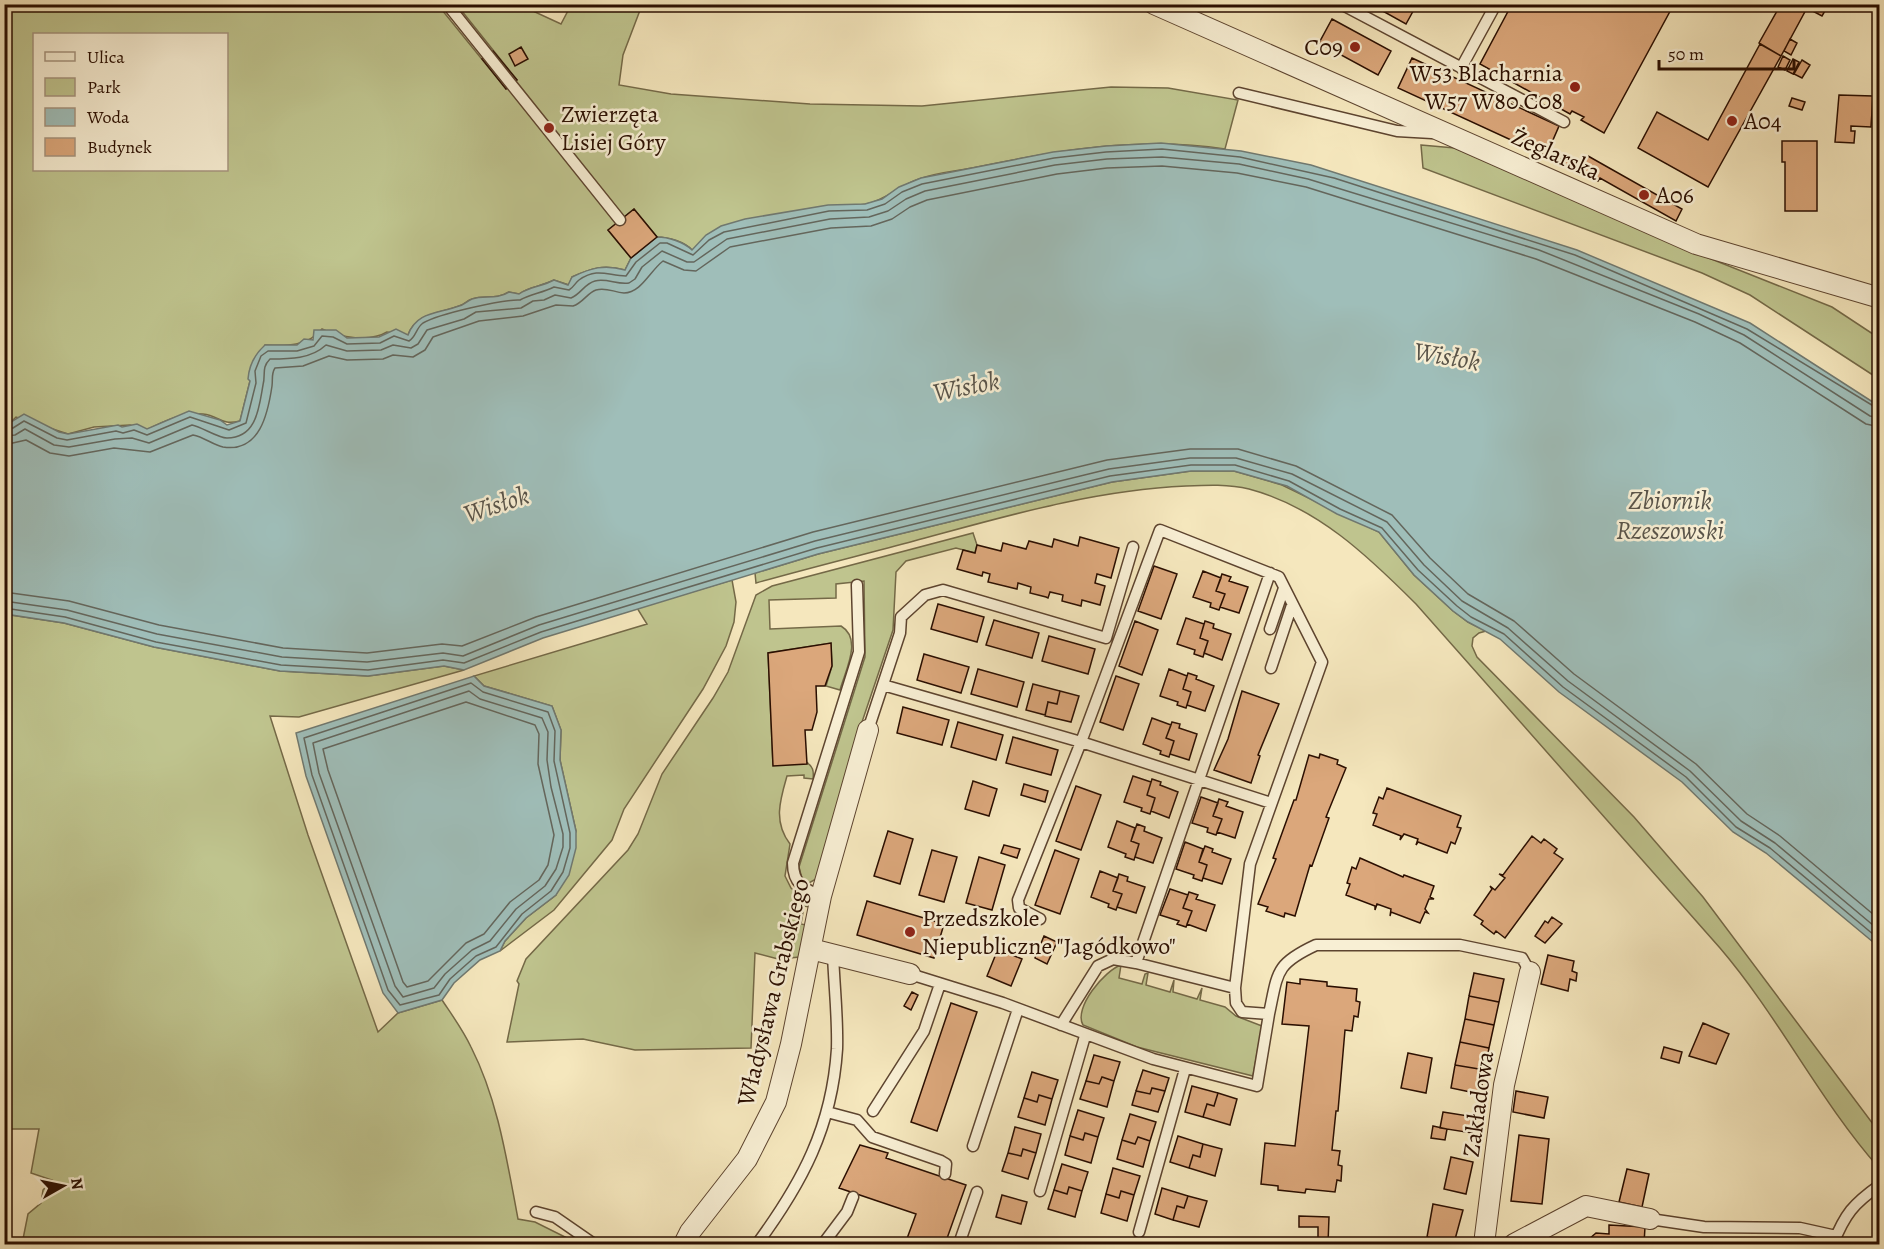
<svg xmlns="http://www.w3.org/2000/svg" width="1884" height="1249" font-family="Alegreya,serif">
	<rect width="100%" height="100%" fill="#f5e7bd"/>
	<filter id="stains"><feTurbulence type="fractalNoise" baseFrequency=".00333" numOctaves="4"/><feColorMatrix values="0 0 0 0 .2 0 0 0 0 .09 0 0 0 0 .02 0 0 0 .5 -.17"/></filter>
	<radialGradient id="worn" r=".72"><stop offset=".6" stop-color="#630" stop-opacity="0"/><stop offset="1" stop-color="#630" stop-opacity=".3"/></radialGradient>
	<path fill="#bfc48e" stroke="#746947" stroke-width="1.5" fill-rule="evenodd" d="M4 5H438L506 89 517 80 457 5H520L561 24 571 5H642L623 55 619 85 671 94 810 104 922 106 1111 87 1168 88 1238 100 1225 149C1141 136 1059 150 977 167 958 171 937 172 919 179 900 185 886 200 866 204 843 208 819 205 794 212 760 221 725 237 692 250 685 242 669 237 657 237L634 209 608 230 631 258 625 270C604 264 591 268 572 277L569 285 554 280C541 287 530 286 519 294L509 292C496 300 485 295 472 299 467 300 464 305 459 306 441 313 415 313 408 335L387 332C371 342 340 338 322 329 307 347 287 346 265 345L250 381 240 421C221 426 220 416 203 414 185 412 163 421 147 430L130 425 94 427 68 434 16 417 11 422H5ZM34 34H226V170H34Z
		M1421 145 1455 148 1671 243 1832 307 1879 338V379L1750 295 1702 273 1423 168Z
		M1191 471H1234L1282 485 1379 532 1414 575 1453 611 1468 622 1486 631 1479 633 1473 638 1472 646 1477 657 1634 817 1703 897 1879 1132V1168C1819 1100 1779 1017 1720 948L1416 604C1368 556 1317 507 1249 489 1229 484 1207 485 1186 486 1093 490 1003 517 914 541 862 555 809 568 756 583L755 573 818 554 1112 482Z
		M973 533 977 545 975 553 956 548 906 561 896 572 893 630 861 725 816 879 809 883 802 879 799 867 865 657 864 581 836 584V598L769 600 770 629 841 626C863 639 845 671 840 690L826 686 832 666 831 643 768 653 773 765 806 762C813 766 814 771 813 779L804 778V775L787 776C780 800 773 822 790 844L785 876 791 888 810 904V907L804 906 801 924 806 925 800 957 778 959 755 953 751 1048 635 1050 583 1039 507 1042 519 984 517 981 526 959 628 850 638 834 662 774 713 698 728 672 756 595 772 586Z
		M732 580 736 602 734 622 726 646 703 689 624 809 612 840 554 910 500 951 505 941 526 918 556 895 576 831 560 760 561 730 552 706 484 686 474 676 647 624 637 608Z
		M4 614 64 623 154 647 280 671 368 676 444 666 464 670 299 717 270 716 308 835 378 1032 398 1013 442 1000C452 1015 463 1030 471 1047 498 1100 507 1161 518 1219L535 1222 579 1244H22L28 1214 41 1203 43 1190 52 1180 31 1173 39 1129H5Z
		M1121 965 1119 978 1142 984 1145 974 1148 973 1146 985 1170 992 1174 980 1173 992 1197 999 1202 988 1200 1000 1225 1007 1236 1016 1262 1026 1253 1076 1137 1047 1083 1025C1073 1008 1105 970 1121 965Z"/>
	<path fill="#9fbeb9" stroke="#70786f" stroke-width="1.5" d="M1161 143 1241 151 1311 165 1577 250 1750 323 1879 406V947L1766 853 1733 832 1682 782 1559 692 1500 639 1468 622 1453 611 1414 575 1379 532 1337 514 1287 486 1234 471H1191L1112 482 818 554 543 638 464 670 444 666 368 676 280 671 154 647 64 623 5 614V422H11L24 414 59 432 68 434 118 425 122 427 137 424 147 429 189 411 220 420 227 425 240 421 250 381 248 379C249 365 254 355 265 345H297L304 339 313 340 314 330H336L347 338 379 337 396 329 408 335C417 311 438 314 459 306 464 305 467 301 472 299 485 295 496 300 509 292L519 294C530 286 541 287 554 280L568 285 572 277C591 268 604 264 625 270L631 258 657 237C668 237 684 242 692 250L706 235 721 226 745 219 828 205 865 204 882 199 899 187 921 178 1053 152 1106 146Z
		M474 676 484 686 552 706 561 730 560 760 576 831V848L569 875 556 895 526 918 505 941 500 951 480 960 454 983 442 1000 398 1013 383 993 306 776 296 733Z"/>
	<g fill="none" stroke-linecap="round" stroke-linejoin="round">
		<path stroke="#64665c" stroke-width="1.5" d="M4 428H13L24 421 57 438 67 440 116 431 123 433 134 430 147 435 190 417 229 430 246 423 256 383 255 371 261 356 268 351H297L314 346 322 336 333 337 347 344 380 343 394 336 409 341C416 337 416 328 423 323 438 314 504 299 520 300 531 294 542 293 554 287L569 290C574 287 575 283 579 280 598 267 608 276 626 276L636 262 660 243H667L693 255 709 240 724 232 829 211 867 210 885 204 902 192 922 184 1054 158 1106 152 1162 149 1240 157 1334 178 1575 255 1747 329 1880 410
			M4 436 15 435 25 429 54 445 69 447 115 439 132 438 149 443 192 425C202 427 218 438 227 438 257 438 259 407 263 385 266 374 261 368 270 359 290 359 311 359 326 345L347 351 381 350 393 345 411 348 418 344 427 330 464 319 476 312 521 308 533 301 544 300 555 295 571 298C581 294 584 284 595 281 607 278 617 285 629 283L635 279 642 267 662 251 687 262H694L727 239 830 219 869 217 888 211 906 199 925 191 1055 165 1107 159 1162 157 1239 164 1308 179 1539 250 1699 314 1744 335 1870 416 1880 418
			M4 445 26 440 50 453 69 456 114 448 150 452 193 435C204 437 213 445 223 447 260 453 268 413 272 386 273 379 271 374 275 368L303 366 329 356 347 360 383 359 393 355 413 357 425 350 433 337 479 321 523 316 556 305 573 306C583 303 587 293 596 290 606 287 613 292 624 293 641 293 650 271 663 261L684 270 696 271 730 247 831 228 871 226 892 219 910 207 927 200 1057 174 1107 168 1162 166 1237 173 1306 187 1536 259 1695 322 1740 343 1866 424 1880 427
			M4 592 69 601 159 625 283 648 367 653 442 644 462 646 536 617 813 532 1107 460 1190 449H1238L1296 466 1392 515 1430 558 1468 594 1514 621 1574 674 1696 764 1747 814 1780 836 1880 920
			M4 601 67 610 157 634 282 657 367 662 443 653 463 656 539 625 815 541 1109 469 1190 458H1236L1292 474 1387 522 1424 565 1462 601 1508 628 1568 681 1690 771 1741 821 1775 843 1880 931
			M4 608 65 617 156 642 281 665 368 670 443 660 464 663 541 632 817 548 1110 476 1191 465H1235L1289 481 1340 509 1382 528 1418 570 1457 606 1471 617 1504 634 1563 687 1686 777 1736 827 1770 848 1880 940
			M471 683 483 692 548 712 555 731 554 761 570 833V848L563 872 551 891 522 914 496 947 476 956 450 979 439 995 400 1005 388 990 312 775 304 738Z
			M469 691 480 699 542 718 548 732 547 760 551 787 563 834V847L556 869 545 886 516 909 490 941 472 950 445 974 434 988 403 997 395 986 319 773 313 743Z
			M466 702 535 725 539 734 538 764 554 835 548 865 539 880 510 902 484 934 466 943 428 981 407 987 403 982 328 770 323 749Z"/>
	</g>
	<path fill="#dba77b" stroke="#2a0e00" stroke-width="1.5" d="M1370 4H1417L1406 24Z
		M1512 4H1674L1604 133 1581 120 1584 117 1572 111 1570 114 1480 64Z
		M1781 4H1829L1822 16 1807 8 1781 56 1759 43Z
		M1332 19 1391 51 1378 75 1319 43Z
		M1790 39 1797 43 1791 55 1784 51Z
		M1760 44 1781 56 1708 187 1638 148 1657 112 1708 140Z
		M521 47 528 59 515 66 509 54Z
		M493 51 517 80 506 89 482 59Z
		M1783 56 1790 60 1785 70 1778 67Z
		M1412 58 1559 126 1546 156 1398 88Z
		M1793 59 1799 62 1793 74 1787 71Z
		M1802 60 1810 65 1802 78 1794 74Z
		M1839 95 1873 96 1871 127 1851 126V131H1855L1854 143 1835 142Z
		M1792 98 1805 102 1802 110 1789 106Z
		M1782 141H1817V211H1785V162H1782Z
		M1588 156 1682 209 1676 221 1600 178 1598 181 1580 171Z
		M1562 157 1577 163 1575 169 1560 162Z
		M634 209 657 237 631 258 608 230Z
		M1080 537 1119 548 1111 578 1097 574 1095 583 1105 586 1100 605 1082 600 1081 606 1062 601 1063 595 1050 592 1048 598 1046 597 1030 593 1031 587 1018 583 1017 589 988 582 990 574 983 572 982 576 957 569 963 550 975 553 977 545 1001 551 1003 543 1026 549 1029 541 1052 547 1054 539 1078 546Z
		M1154 566 1177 574 1161 619 1138 611Z
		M1203 571 1221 578 1216 591 1225 594 1219 610 1210 607 1211 603 1193 597Z
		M1222 574 1231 577 1229 581 1248 587 1239 613 1220 607 1225 594 1216 591Z
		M938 604 984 617 977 642 931 629Z
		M1186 618 1204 624 1200 638 1208 641 1203 657 1194 654 1195 650 1177 644Z
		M994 620 1039 633 1032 658 986 645Z
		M1135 621 1158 630 1142 675 1119 666Z
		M1205 621 1214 624 1213 628 1231 634 1222 660 1204 653 1208 641 1200 638Z
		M1049 636 1095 649 1088 674 1042 661Z
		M831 643 832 666 825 686H816L817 712 812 730H805L807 764 773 766 768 653Z
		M924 654 969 667 961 693 917 680Z
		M978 669 1024 682 1017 707 971 694Z
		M1169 669 1187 676 1183 689 1191 692 1186 708 1177 705 1178 702 1160 696Z
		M1188 673 1197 676 1196 679 1214 686 1205 711 1187 705 1191 692 1183 689Z
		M1116 676 1139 684 1123 730 1100 722Z
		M1033 684 1060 691 1057 704 1048 702 1045 715 1026 710Z
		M1060 691 1079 696 1071 722 1045 716 1048 702 1057 704Z
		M1242 691 1279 704 1258 755 1260 756 1251 783 1214 770 1228 739Z
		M903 707 949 720 942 745 897 733Z
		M1152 718 1171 725 1166 738 1174 741 1169 757 1160 754 1161 751 1143 744Z
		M958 722 1003 735 996 760 951 747Z
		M1172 722 1180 724 1179 728 1197 734 1189 760 1170 754 1174 741 1166 738Z
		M1013 737 1058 750 1051 775 1006 763Z
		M1320 754 1338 760 1337 764 1346 768 1326 817 1329 818 1312 866 1310 865 1295 916 1285 913 1284 917 1266 911 1268 907 1258 904 1276 859 1273 858 1294 800H1296L1309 755 1319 758Z
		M1133 776 1151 782 1147 795 1155 798 1150 814 1141 811 1142 808 1124 802Z
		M1152 779 1161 782 1160 785 1178 792 1169 818 1151 811 1155 798 1147 795Z
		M973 781 997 789 989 816 965 809Z
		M1024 784 1048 791 1045 802 1021 795Z
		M1076 786 1101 795 1081 850 1056 841Z
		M1387 788 1461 816 1457 827 1461 828 1455 844 1451 842 1447 853 1418 842 1416 845 1418 839 1404 834 1400 840 1401 836 1373 825 1377 814 1373 813 1379 797 1383 799Z
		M1201 797 1218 803 1213 816 1222 819 1216 835 1207 832 1208 828 1192 823Z
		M1219 799 1228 802 1226 806 1243 812 1235 838 1217 832 1222 819 1213 816Z
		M1117 821 1135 828 1131 841 1139 844 1134 860 1125 857 1126 854 1108 847Z
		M1137 824 1145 827 1144 831 1162 838 1153 863 1135 857 1139 844 1131 841Z
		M888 831 913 839 900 884 874 876Z
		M1532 836 1541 843 1544 839 1557 849 1554 853 1563 859 1505 938 1496 931 1494 934 1481 924 1483 921 1474 915 1492 889 1490 886 1495 890 1505 878 1499 874 1503 875Z
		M1185 842 1203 849 1199 862 1207 865 1202 881 1193 878 1194 875 1176 869Z
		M1004 845 1020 849 1017 858 1001 853Z
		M1205 846 1213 849 1212 852 1231 859 1222 884 1203 878 1207 865 1199 862Z
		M932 850 957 857 944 902 919 895Z
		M1055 850 1079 859 1060 914 1035 905Z
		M979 857 1005 865 992 910 966 903Z
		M1360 858 1403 877 1404 875 1434 886 1430 897 1434 899H1429L1425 909 1428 913 1425 912 1420 923 1391 912 1390 916 1391 909 1377 904 1375 910V906L1346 895 1350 884 1347 883 1352 867 1356 869Z
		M1100 871 1118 878 1113 891 1122 894 1116 910 1108 907 1109 904 1091 897Z
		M1119 874 1128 877 1127 881 1145 887 1136 913 1117 907 1122 894 1113 891Z
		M1170 889 1188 895 1183 908 1192 911 1186 927 1177 924 1179 921 1160 915Z
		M1189 892 1198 895 1196 899 1215 905 1206 931 1187 924 1192 911 1183 908Z
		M867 901 944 924 934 958 857 935Z
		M1552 917 1562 924 1545 943 1535 936 1545 921 1548 923Z
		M1044 936 1057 942 1047 964 1035 958Z
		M998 949 1022 959 1011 986 987 976Z
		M1548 955 1574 961 1572 971 1577 973 1576 981 1570 979 1568 991 1541 984Z
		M1474 973 1504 979 1499 1002 1469 996Z
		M1300 979 1327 982V986L1357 989 1356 1001 1360 1002 1358 1017 1354 1016 1352 1031 1345 1030 1338 1111H1336L1332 1150 1340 1151 1338 1165 1342 1166 1341 1181 1337 1180 1335 1192 1306 1189 1305 1193 1278 1190V1186L1261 1184 1265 1143 1295 1146 1309 1026 1282 1024 1287 982 1300 984Z
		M912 992 918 995 911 1010 904 1006Z
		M1469 996 1499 1002 1494 1025 1465 1019Z
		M951 1003 977 1012 937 1131 911 1122Z
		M1465 1019 1494 1025 1489 1048 1460 1042Z
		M1703 1023 1729 1034 1716 1064 1689 1056Z
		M1460 1042 1489 1048 1485 1070 1455 1065Z
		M1664 1047 1682 1052 1679 1063 1661 1058Z
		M1408 1053 1432 1058 1426 1093 1401 1088Z
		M1094 1055 1120 1062 1114 1081 1102 1077 1099 1084 1086 1081Z
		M1455 1065 1485 1070 1480 1094 1451 1088Z
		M1143 1070 1169 1078 1165 1091 1152 1088 1150 1094 1136 1091Z
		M1032 1072 1058 1080 1052 1099 1039 1095 1037 1102 1024 1098Z
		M1102 1077 1114 1081 1107 1107 1080 1099 1086 1081 1099 1084Z
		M1192 1086 1218 1093 1214 1106 1207 1104 1203 1117 1185 1112Z
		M1152 1088 1165 1091 1158 1112 1132 1105 1136 1091 1150 1094Z
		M1516 1091 1548 1097 1544 1118 1513 1112Z
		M1218 1093 1237 1099 1230 1125 1203 1117 1207 1104 1214 1106Z
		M1039 1095 1052 1099 1045 1125 1018 1117 1024 1098 1037 1102Z
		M1078 1110 1104 1118 1098 1137 1085 1133 1083 1140 1070 1136Z
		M1443 1112 1475 1117 1472 1133 1440 1128Z
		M1130 1114 1156 1122 1150 1141 1138 1137 1135 1144 1122 1140Z
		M1433 1126 1447 1129 1445 1140 1431 1138Z
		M1015 1127 1041 1134 1036 1153 1023 1149 1021 1156 1008 1153Z
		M1085 1133 1098 1137 1091 1163 1065 1155 1070 1136 1083 1140Z
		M1519 1135 1549 1139 1542 1204 1511 1201Z
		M1178 1136 1203 1144 1200 1157 1193 1155 1189 1168 1170 1162Z
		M1138 1137 1150 1141 1143 1167 1117 1159 1122 1140 1135 1144Z
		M1203 1144 1222 1149 1215 1176 1189 1168 1193 1155 1200 1157Z
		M860 1145 888 1153 886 1158 966 1185 945 1244H905L916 1214 839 1188Z
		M1023 1149 1036 1153 1028 1179 1002 1171 1008 1153 1021 1156Z
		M1451 1157 1473 1162 1466 1194 1444 1189Z
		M1062 1164 1088 1172 1082 1191 1069 1187 1067 1194 1054 1190Z
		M1113 1168 1140 1176 1134 1195 1121 1191 1119 1198 1106 1194Z
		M1627 1169 1649 1174 1642 1207 1619 1202Z
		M1069 1187 1082 1191 1075 1217 1048 1209 1054 1190 1067 1194Z
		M1162 1188 1188 1196 1184 1208 1177 1206 1173 1220 1155 1214Z
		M1121 1191 1134 1195 1127 1221 1101 1213 1106 1194 1119 1198Z
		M1002 1195 1027 1202 1021 1224 996 1217Z
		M1188 1196 1207 1201 1199 1227 1173 1220 1177 1206 1184 1208Z
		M1433 1204 1463 1210 1454 1243 1427 1237Z
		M1299 1216 1329 1217 1328 1244H1318V1227H1299Z
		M1609 1225 1645 1227 1644 1244H1589V1239L1596 1233 1609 1234Z"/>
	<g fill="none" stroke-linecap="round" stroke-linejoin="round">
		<defs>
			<path id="lane" d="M447 4 620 220
				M1341 4 1564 122
				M1461 68 1496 4
				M1239 93 1397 131 1432 133
				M1270 629 1284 588
				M1271 668 1292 605
				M883 685 1081 742 1160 530 1279 577 1322 662 1250 864 1235 988 1136 963
				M868 730 900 633 901 617 925 595 943 590 1106 638 1133 547
				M821 896C804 889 793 884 793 863L859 652 857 585
				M1040 919 1019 908 1018 900 1081 742 1271 803
				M910 974 1003 1003 1153 1059 1257 1086 1269 1014 1242 1012 1236 1003 1235 988
				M1269 1014C1278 972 1275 964 1316 945H1460L1522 958 1530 972
				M1061 1025 1098 966 1113 959 1136 963 1270 573
				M873 1111 924 1031 940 984
				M827 1112 857 1120 872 1137 941 1161 946 1164 945 1174
				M973 1146 1018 1009
				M1040 1191 1085 1036
				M536 1212 555 1217 594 1244
				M1650 1219 1704 1227 1800 1228 1836 1236
				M1139 1232 1185 1069
				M757 1244C802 1183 832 1127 837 1049 838 1017 834 985 833 953
				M823 1244 847 1212 853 1197
				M959 1244 977 1192
				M1833 1244C1845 1214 1853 1204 1880 1185"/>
			<path id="street" d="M1154 4 1696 244 1880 298
				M811 949 910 974
				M684 1244 690 1232 747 1159 776 1102 791 1044 821 896 868 730
				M1484 1244 1504 1085 1530 972
				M1514 1244 1586 1206 1650 1219"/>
		</defs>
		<use href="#lane" stroke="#5d442f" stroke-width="13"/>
		<use href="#street" stroke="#5d442f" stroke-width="22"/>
		<use href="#lane" stroke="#f8efd4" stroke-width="10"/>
		<use href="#street" stroke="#f8efd4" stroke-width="20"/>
	</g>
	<g fill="#8f2418" stroke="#f8efd4" stroke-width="2">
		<circle cx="1355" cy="47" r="6"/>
		<circle cx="1575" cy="87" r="6"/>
		<circle cx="1732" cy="121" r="6"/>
		<circle cx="549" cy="128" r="6"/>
		<circle cx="1644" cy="195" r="6"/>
		<circle cx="910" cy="932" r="6"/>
	</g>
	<g text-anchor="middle" stroke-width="5" stroke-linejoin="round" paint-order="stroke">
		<g font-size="24" fill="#2a0e00" stroke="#f8efd4" text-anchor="start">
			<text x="1343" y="55" text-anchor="end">C09</text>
			<text x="1563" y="81" text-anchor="end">W53 Blacharnia<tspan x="1563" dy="28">W57 W80 C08</tspan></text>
			<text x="561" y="122">Zwierzęta<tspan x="561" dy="28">Lisiej Góry</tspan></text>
			<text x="1744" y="129">A04</text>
			<text x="1656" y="203">A06</text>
			<text x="922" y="926">Przedszkole<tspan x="922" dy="28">Niepubliczne "Jagódkowo"</tspan></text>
		</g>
		<g font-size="24" fill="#2a0e00" stroke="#f8efd4">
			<text transform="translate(1556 154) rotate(24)" y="8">Żeglarska</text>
			<text transform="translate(773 992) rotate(-76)" y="8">Władysława Grabskiego</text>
			<text transform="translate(1478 1104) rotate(-82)" y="8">Zakładowa</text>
		</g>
		<g font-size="26" font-style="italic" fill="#59544a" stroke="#f8efd4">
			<text transform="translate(1447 356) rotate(10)" y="9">Wisłok</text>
			<text transform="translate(966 386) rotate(-11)" y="9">Wisłok</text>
			<text x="1670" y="509">Zbiornik<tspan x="1670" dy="30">Rzeszowski</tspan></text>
			<text transform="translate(496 504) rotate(-18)" y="9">Wisłok</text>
		</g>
	</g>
	<rect width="1884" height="1249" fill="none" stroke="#f5e7bd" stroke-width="24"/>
	<rect x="6" y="6" width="1872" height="1237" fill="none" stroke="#2a0e00" stroke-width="3"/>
	<rect x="12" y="12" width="1860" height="1225" fill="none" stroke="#2a0e00" stroke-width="1.5"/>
	<rect x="33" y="33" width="195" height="138" fill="#f8efd4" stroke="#a6957f" stroke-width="1.5"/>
	<rect x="45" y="52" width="30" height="9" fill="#f8efd4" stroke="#a6957f" stroke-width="1.5"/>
	<text x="87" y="63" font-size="18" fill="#2a0e00">Ulica</text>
	<rect x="45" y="78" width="30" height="18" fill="#bfc48e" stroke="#a6957f" stroke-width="1.5"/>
	<text x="87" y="93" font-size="18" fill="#2a0e00">Park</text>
	<rect x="45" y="108" width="30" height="18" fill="#9fbeb9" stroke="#a6957f" stroke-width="1.5"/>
	<text x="87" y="123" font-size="18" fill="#2a0e00">Woda</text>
	<rect x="45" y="138" width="30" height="18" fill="#dba77b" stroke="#a6957f" stroke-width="1.5"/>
	<text x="87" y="153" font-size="18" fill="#2a0e00">Budynek</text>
	<g transform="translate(63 1186) rotate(81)" stroke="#f8efd4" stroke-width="4.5" paint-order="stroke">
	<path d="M0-4.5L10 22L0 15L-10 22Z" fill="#2a0e00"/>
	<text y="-9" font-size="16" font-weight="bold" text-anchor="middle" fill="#2a0e00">N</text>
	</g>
	<path d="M1659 60v9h135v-9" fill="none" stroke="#2a0e00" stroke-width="3"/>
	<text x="1668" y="60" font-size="18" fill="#2a0e00" stroke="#f8efd4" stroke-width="4.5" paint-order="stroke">50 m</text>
	<rect width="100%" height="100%" filter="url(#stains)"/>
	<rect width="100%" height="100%" fill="url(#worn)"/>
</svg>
